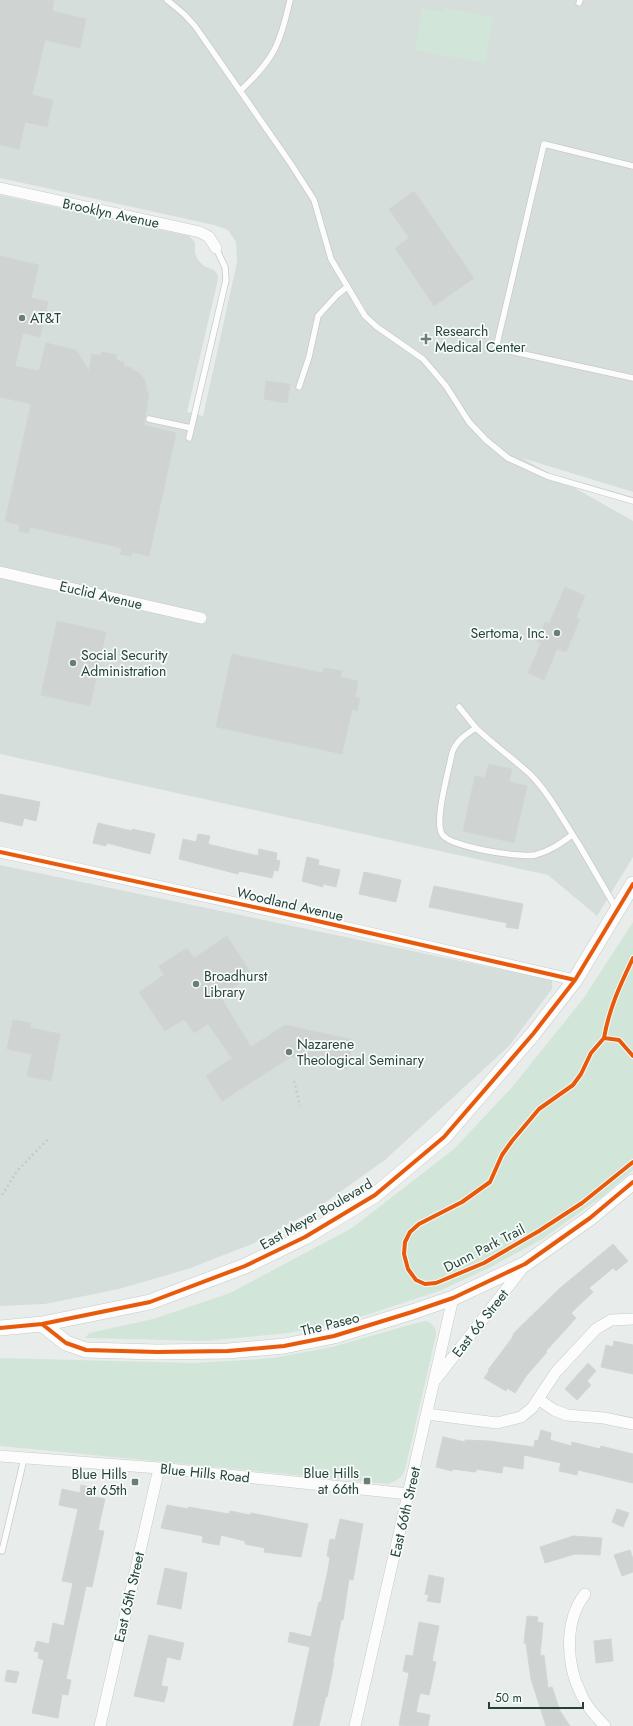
<svg xmlns="http://www.w3.org/2000/svg" width="633" height="1726" font-family="Jost,sans-serif">
	<rect width="100%" height="100%" fill="#e8edeb"/>
	<path fill="#d6dedb" d="M0 0H633V492L522 458 633 521V857L597 916 548 875 0 754V195L189 236 195 242V253L198 260 204 266 214 270 218 275 217 284 187 412 203 416 237 262 236 242 228 230 214 225 0 178Z
		M0 865 552 980V989L509 1046 385 1160 316 1209 252 1244 188 1269 119 1289 45 1304 0 1306Z"/>
	<path fill="#d1e6d8" d="M444 8 493 17 485 63 415 50 422 9 443 12Z
		M633 922V1170L604 1195 544 1238 491 1267 439 1291 351 1320 289 1333 205 1341 85 1338 89 1333 153 1319 230 1293 352 1228 454 1149 513 1086 583 999Z
		M427 1321C433 1324 436 1328 436 1335L405 1470C401 1478 397 1481 388 1484L0 1446V1358L194 1363 246 1360 272 1358 332 1347 420 1322Z"/>
	<path fill="#cfd4d2" stroke="#d1d6d4" d="M0 0H54L52 11 86 19 80 48 45 40 32 95 53 100 47 127 25 122 19 149 0 145Z
		M414 191 474 278 434 306 395 248 409 238 389 209Z
		M0 256 39 265 31 298 48 302 40 337 23 333 15 366 39 371 46 343 76 350 89 371 92 354 101 356 102 352 117 355 116 360 124 362 123 366 132 368 131 370 138 372 145 380 147 392 149 393 144 425 176 433 149 556 132 552 131 556 120 554 122 548 30 527 29 533 19 531 20 525 5 521 31 404 0 397Z
		M266 381 290 384 287 403 264 399Z
		M565 587 585 596 576 617 580 619 566 652 557 649 544 680 528 673 541 643 537 641 545 622 549 624Z
		M57 621 106 632 90 706 41 695Z
		M232 654 323 673 324 668 342 671 340 677 358 681 355 697 360 698 357 711 352 709 342 754 216 727Z
		M489 764 512 769 509 782 527 786 514 843 463 831 475 776 485 778Z
		M0 794 40 802 36 821 24 818 22 826 0 821Z
		M98 823 132 831V829L155 834 150 854 107 843 106 846 93 843Z
		M198 834 210 836 208 844 258 856 259 849 277 853 276 860 280 861 278 871 274 870 272 878 239 871 238 874 179 859 183 839 196 842Z
		M307 857 319 860 318 865 340 870 336 887 323 884V887L302 881Z
		M364 872 401 880 396 902 359 894Z
		M434 886 523 904 518 929 506 927 507 923 429 907Z
		M227 936 252 975 220 996 251 1047 285 1025 353 1040 347 1069 291 1057 222 1101 206 1076 232 1058 208 1024 194 1033 184 1019 165 1031 139 992 164 975 159 966 187 948 194 958Z
		M13 1020 31 1023 30 1028 60 1034 51 1081 27 1076 32 1054 7 1049Z
		M613 1244 628 1261 616 1271 613 1268 589 1288 593 1292 571 1313 576 1318 546 1351 547 1352 527 1375 515 1393 507 1388 506 1391 484 1378 489 1371 488 1370 512 1338 514 1333 559 1289Z
		M614 1341 633 1345V1374L601 1367 606 1345 613 1347Z
		M588 1363 596 1371 587 1381 591 1385 577 1400 565 1389Z
		M541 1430 551 1433 550 1440 571 1446 572 1442 600 1449 601 1446 633 1454V1483L578 1470 577 1475 559 1471 561 1463 524 1455 523 1469 503 1466 502 1473 476 1469V1472L452 1469V1471L436 1467 443 1437 465 1442V1440L489 1441 534 1447 535 1440 538 1441Z
		M81 1485 94 1488 92 1496 105 1499 98 1530 104 1531 92 1587 86 1586 66 1679 71 1680 68 1695 62 1694 58 1718 32 1713 44 1660 38 1658 39 1652 34 1651 37 1641 49 1644 53 1623 64 1626 73 1583 62 1581 78 1509 59 1505 62 1489 80 1493Z
		M167 1505 188 1509V1507L229 1514 230 1511 250 1515 251 1513 308 1524 301 1557 264 1552 265 1548 245 1544V1541L221 1535 219 1545 202 1542 203 1536 161 1528Z
		M617 1509 629 1513 623 1527 612 1522Z
		M340 1519 363 1524 353 1580 349 1579 343 1620H341L333 1662 334 1663 327 1697 326 1696 319 1726H293L310 1647 288 1642 290 1632 311 1637 319 1602H321L328 1570 330 1557 327 1556 330 1539 335 1540Z
		M573 1536 602 1538 600 1555 575 1554 545 1563 540 1547Z
		M630 1550 633 1559V1572L622 1576 614 1555Z
		M165 1568 187 1573 181 1609 157 1604Z
		M429 1575 444 1578 440 1603 427 1601 429 1595 425 1594Z
		M527 1616 538 1617 537 1622 543 1623 540 1656 544 1655 548 1688 552 1687 560 1711 570 1726H546L531 1679 526 1643H524Z
		M419 1622 439 1626 432 1661 436 1662 429 1695 420 1693 416 1712 430 1715 428 1726H407L399 1725 409 1673 403 1671 406 1655 413 1656Z
		M149 1635 184 1643 180 1660 167 1657 161 1686 168 1687 164 1702 134 1696Z
		M611 1639 613 1661 596 1663 594 1641Z
		M7 1670 19 1672 16 1683 5 1681Z"/>
	<g fill="none" stroke-linecap="round" stroke-linejoin="round">
		<defs>
			<path id="service" d="M167 0 184 14 195 26 291 164 314 200 331 259 365 316 377 327 423 359 446 386 469 422 486 440 508 458 547 476 633 501
				M579 3 580 0
				M240 91C274 59 280 45 290 0
				M633 166 544 144 496 348 633 378
				M299 387 309 357 318 316 337 295 347 287
				M149 419 191 428
				M189 438 226 280 225 267 216 248
				M459 707 476 728
				M572 835C560 844 550 851 535 855 520 858 449 847 442 834 434 820 449 770 452 753 456 741 466 734 476 728 493 744 512 758 530 774 549 793 563 820 578 843L616 908
				M0 1550 2 1551 24 1459"/>
			<path id="minor" d="M0 188 200 232 209 237 216 248
				M0 572 201 618
				M0 852 300 917 575 980
				M436 1379 525 1265
				M538 1399 554 1410 567 1415 604 1418 633 1424
				M427 1414 497 1423 521 1417 532 1408 556 1372 596 1329 611 1320 633 1319
				M0 1456 159 1468 409 1494
				M585 1594C564 1621 566 1664 581 1694 586 1706 596 1717 605 1726
				M100 1726 159 1468
				M355 1726 453 1298"/>
			<path id="secondary" d="M42 1324 66 1343 86 1350 157 1352 228 1351 284 1346 334 1336 412 1312 453 1298 525 1264 590 1218 633 1182
				M0 1328 42 1324 150 1302 245 1266 305 1237 375 1195 444 1137 533 1034 575 980 633 884"/>
		</defs>
		<use href="#service" stroke="#c5cac8" stroke-width="7"/>
		<use href="#minor" stroke="#c5cac8" stroke-width="12"/>
		<use href="#secondary" stroke="#c3cbc8" stroke-width="16"/>
		<path stroke="#c3ccca" stroke-width="2.5" stroke-dasharray="2 3" stroke-linecap="butt" d="M294 1081 300 1106
			M2 1195 17 1171 49 1138"/>
		<use href="#service" stroke="#fcfcfc" stroke-width="5.5"/>
		<use href="#minor" stroke="#fcfcfc" stroke-width="11"/>
		<use href="#secondary" stroke="#fcfcfc" stroke-width="15"/>
		<defs>
			<path id="cycleway" d="M0 852 300 917 575 980
				M604 1038C609 1009 620 985 633 958
				M633 1056 619 1040 604 1038 591 1053 581 1074 573 1085 539 1109 512 1141 502 1155 490 1182 462 1202 419 1224 410 1232 405 1242 404 1254 408 1269 416 1280 425 1284 436 1283 484 1263 539 1231 582 1203 633 1162
				M42 1324 66 1343 86 1350 157 1352 228 1351 284 1346 334 1336 412 1312 453 1298 525 1264 590 1218 633 1182
				M0 1328 42 1324 150 1302 245 1266 305 1237 375 1195 444 1137 533 1034 575 980 633 884"/>
		</defs>
		<use href="#cycleway" stroke="#f7fbf9" stroke-width="6"/>
		<use href="#cycleway" stroke="#e8590c" stroke-width="4"/>
	</g>
	<g fill="#697e78" stroke="#f7fbf9" stroke-width="1.5">
		<circle cx="22" cy="318" r="4"/>
		<path d="M424 333h4v4h4v4h-4v4h-4v-4h-4v-4h4z"/>
		<circle cx="557" cy="633" r="4"/>
		<circle cx="73" cy="663" r="4"/>
		<circle cx="196" cy="984" r="4"/>
		<circle cx="289" cy="1052" r="4"/>
		<rect x="363" y="1477" width="8" height="8" rx="2"/>
		<rect x="131" y="1478" width="8" height="8" rx="2"/>
	</g>
	<g text-anchor="middle" stroke-width="3.5" stroke-linejoin="round" paint-order="stroke">
		<g font-size="14" fill="#24423a" stroke="#f7fbf9">
			<text transform="translate(111 213) rotate(12)" y="5">Brooklyn Avenue</text>
			<text transform="translate(101 595) rotate(13)" y="5">Euclid Avenue</text>
			<text transform="translate(290 904) rotate(13)" y="5">Woodland Avenue</text>
			<text transform="translate(316 1214) rotate(-30)" y="5">East Meyer Boulevard</text>
			<text transform="translate(484 1248) rotate(-27)" y="5">Dunn Park Trail</text>
			<text transform="translate(480 1323) rotate(-52)" y="5">East 66 Street</text>
			<text transform="translate(330 1324) rotate(-14)" y="5">The Paseo</text>
			<text transform="translate(205 1473) rotate(6)" y="5">Blue Hills Road</text>
			<text transform="translate(405 1512) rotate(-77)" y="5">East 66th Street</text>
			<text transform="translate(129 1597) rotate(-77)" y="5">East 65th Street</text>
		</g>
		<g font-size="14" fill="#24423a" stroke="#f7fbf9" text-anchor="start">
			<text x="30" y="323">AT&amp;T</text>
			<text x="435" y="336">Research<tspan x="435" dy="16">Medical Center</tspan></text>
			<text x="549" y="638" text-anchor="end">Sertoma, Inc.</text>
			<text x="81" y="660">Social Security<tspan x="81" dy="16">Administration</tspan></text>
			<text x="204" y="981">Broadhurst<tspan x="204" dy="16">Library</tspan></text>
			<text x="297" y="1049">Nazarene<tspan x="297" dy="16">Theological Seminary</tspan></text>
			<text x="359" y="1478" text-anchor="end">Blue Hills<tspan x="359" dy="16">at 66th</tspan></text>
			<text x="127" y="1479" text-anchor="end">Blue Hills<tspan x="127" dy="16">at 65th</tspan></text>
		</g>
	</g>
	<path d="M489 1702v6h94v-6" fill="none" stroke="#24423a" stroke-width="2"/>
	<text x="495" y="1702" font-size="12" fill="#24423a" stroke="#f7fbf9" stroke-width="3" paint-order="stroke">50 m</text>
</svg>
